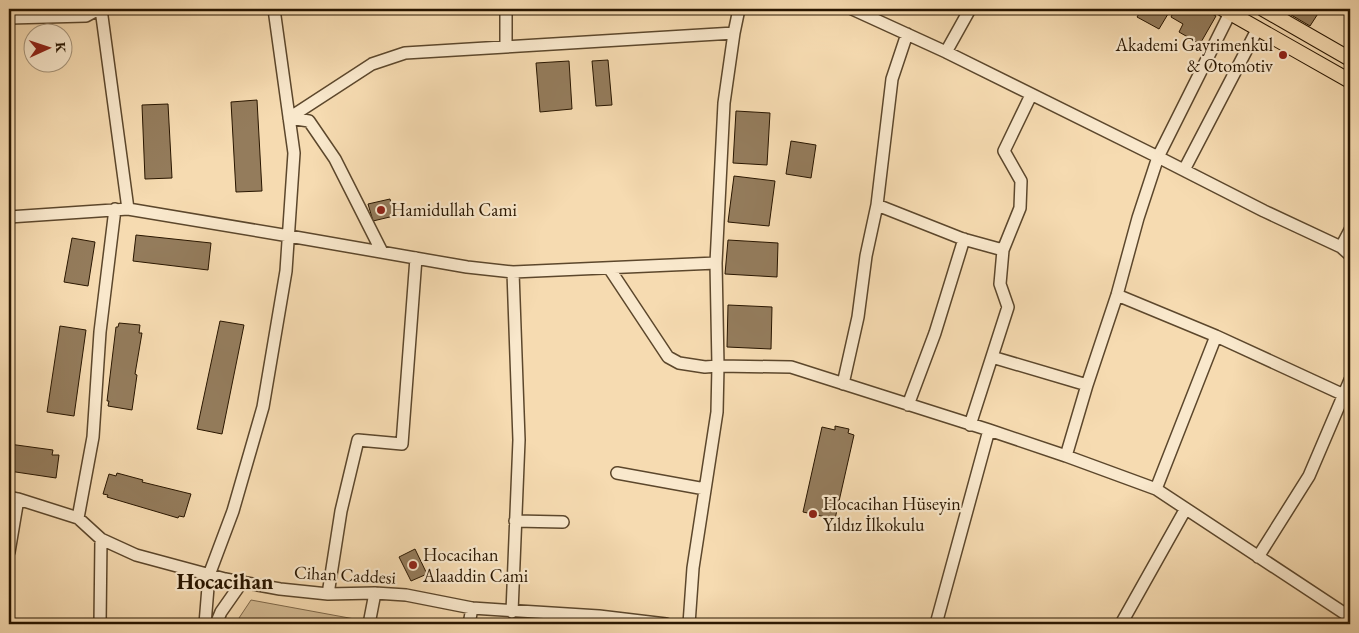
<svg xmlns="http://www.w3.org/2000/svg" width="1359" height="633" font-family="'EB Garamond',serif">
	<rect width="100%" height="100%" fill="#f6dbb1"/>
	<filter id="stains"><feTurbulence type="fractalNoise" baseFrequency=".004" numOctaves="4"/><feColorMatrix values="0 0 0 0 .2 0 0 0 0 .09 0 0 0 0 .02 0 0 0 .5 -.17"/></filter>
	<radialGradient id="worn" r=".72"><stop offset=".6" stop-color="#630" stop-opacity="0"/><stop offset="1" stop-color="#630" stop-opacity=".3"/></radialGradient>
	<path fill="#d3ba93" stroke="#7e684a" d="M251 600 360 620V624H235Z"/>
	<path fill="#947c5c" stroke="#291600" d="M661 9H716V12Z
		M1142 9H1171L1159 29 1137 17Z
		M1175 9H1203L1216 16 1200 44 1179 32 1183 24 1171 17Z
		M1281 9H1321L1310 26Z
		M608 60 612 105 596 106 592 61Z
		M569 61 572 109 540 112 536 63Z
		M257 100 262 191 236 192 231 102Z
		M168 104 172 178 145 179 142 105Z
		M736 111 770 113 767 165 733 163Z
		M791 141 816 145 811 178 786 174Z
		M734 176 775 181 769 226 728 222Z
		M390 199 394 216 373 221 368 204Z
		M136 235 211 243 208 270 133 261Z
		M72 238 95 242 88 286 64 282Z
		M728 240 778 243 777 277 725 274Z
		M728 305 772 307 771 349 727 347Z
		M220 321 244 325 222 434 197 429Z
		M119 323 140 325 139 333H142L135 374 137 375 132 410 108 406 109 401H107L116 327H118Z
		M60 326 86 330 74 416 47 412Z
		M835 426 849 429 848 433 854 435 835 519 803 512 822 427 835 430Z
		M9 444 53 450 52 455H59L56 478 9 471Z
		M117 473 143 480 142 482 191 494 184 517 179 516 178 518 107 497 108 495 103 494 109 474 116 476Z
		M415 549 427 574 411 581 399 557Z"/>
	<g fill="none" stroke-linecap="round" stroke-linejoin="round">
		<defs>
			<path id="minor" d="M101 9 128 209
				M506 9V46
				M852 9 946 52 1158 157 1264 211 1341 247 1350 255
				M9 18 86 16 99 9
				M946 52 970 9
				M289 118 372 64 405 53 734 33
				M289 118 309 121 335 159 382 252
				M1184 170 1258 28
				M877 205 963 239 1003 250
				M9 217 128 209 289 236 467 267 513 272 716 263
				M1341 247 1350 230
				M609 268 668 357 679 363 705 367 718 366 791 367 989 430 1066 456 1156 489 1350 617
				M1117 295 1216 336 1344 395
				M992 357 1087 385
				M843 384 858 317 866 256 877 205 892 79 907 34
				M908 405 935 333 964 239
				M970 425 1008 307 1000 284 1003 250 1020 208 1021 181 1004 151 1031 95
				M1066 456 1087 385 1117 295 1138 218 1158 157 1230 13
				M617 473 705 489
				M1156 489 1216 336
				M9 497 18 499 78 518 101 539 136 555 225 579 280 589 328 594 375 593 406 595 472 608 599 616 666 624
				M78 518 93 437 100 332 115 209
				M515 521 563 522
				M9 552 18 499
				M1258 557 1309 476 1350 380
				M328 594 341 511 358 440 402 444 416 258
				M512 612 519 440 513 272
				M100 624 101 539
				M205 624 209 575 233 511 263 407 286 271 294 153 274 9
				M216 624 221 612 242 582
				M369 624 375 593
				M469 624 472 608
				M689 624 693 568 717 412 718 366 716 263 724 103 734 33 739 9
				M936 624 989 430
				M1121 624 1185 510"/>
			<path id="major" d="M1223 9 1350 81
				M1263 9 1350 59"/>
		</defs>
		<use href="#minor" stroke="#5c472c" stroke-width="14"/>
		<use href="#major" stroke="#291600" stroke-width="16"/>
		<use href="#minor" stroke="#f9e8cc" stroke-width="11"/>
		<use href="#major" stroke="#f6dbb1" stroke-width="14"/>
	</g>
	<g fill="#8f2418" stroke="#f9e8cc" stroke-width="2">
		<circle cx="1283" cy="55" r="5"/>
		<circle cx="381" cy="210" r="5"/>
		<circle cx="813" cy="514" r="5"/>
		<circle cx="413" cy="565" r="5"/>
	</g>
	<g text-anchor="middle" stroke-width="4.5" stroke-linejoin="round" paint-order="stroke">
		<g font-size="18" fill="#291600" stroke="#f9e8cc" text-anchor="start">
			<text x="1273" y="51" text-anchor="end">Akademi Gayrimenkul<tspan x="1273" dy="21">&amp; Otomotiv</tspan></text>
			<text x="391" y="216">Hamidullah Cami</text>
			<text x="823" y="510">Hocacihan Hüseyin<tspan x="823" dy="21">Yıldız İlkokulu</tspan></text>
			<text x="423" y="561">Hocacihan<tspan x="423" dy="21">Alaaddin Cami</tspan></text>
		</g>
		<g font-size="18" fill="#291600" stroke="#f9e8cc">
			<text transform="translate(345 575) rotate(3)" y="6">Cihan Caddesi</text>
		</g>
		<g font-size="22" font-weight="bold" fill="#291600" stroke="#f9e8cc">
			<text x="225" y="589">Hocacihan</text>
		</g>
	</g>
	<rect width="1359" height="633" fill="none" stroke="#f6dbb1" stroke-width="30"/>
	<rect x="10" y="10" width="1339" height="613" fill="none" stroke="#291600" stroke-width="2.5"/>
	<rect x="15" y="15" width="1329" height="603" fill="none" stroke="#291600"/>
	<g transform="translate(48 48) rotate(87)"><circle r="24" fill="#f9e8cc" stroke="#a6947a"/>
	<path d="M0-4L9 19L0 12L-9 19Z" fill="#8f2418"/>
	<text y="-8" font-size="14" font-weight="bold" text-anchor="middle" fill="#291600">K</text>
	</g>
	<rect width="100%" height="100%" filter="url(#stains)"/>
	<rect width="100%" height="100%" fill="url(#worn)"/>
</svg>
